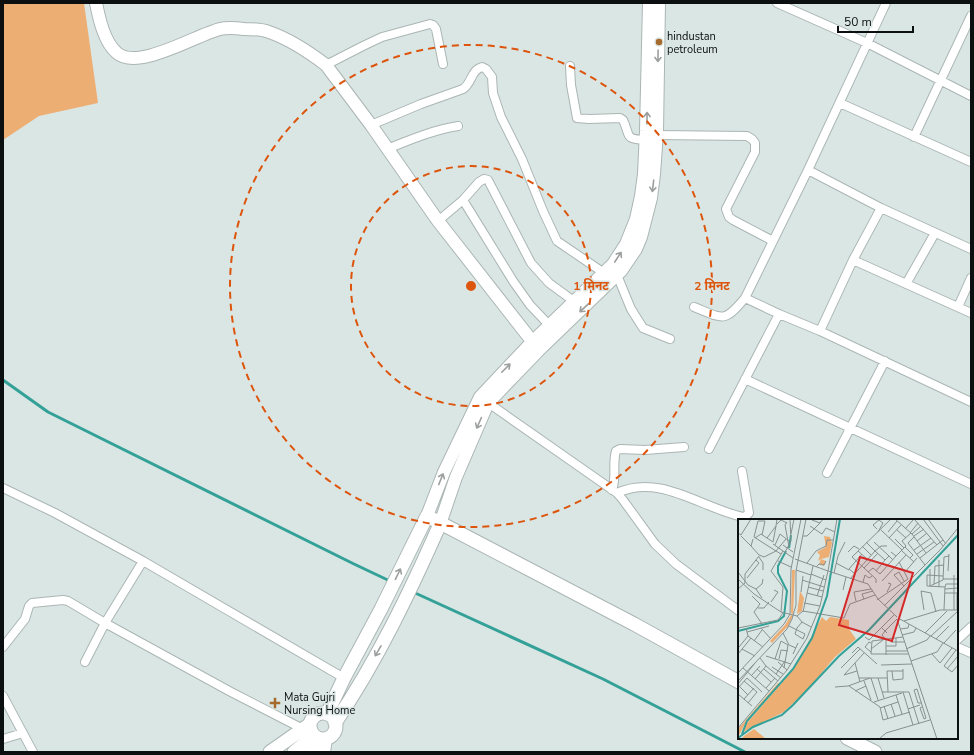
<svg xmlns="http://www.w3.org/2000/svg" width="974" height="755" font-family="'Nunito Sans','Noto Sans Devanagari',sans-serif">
	<rect width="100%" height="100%" fill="#dae6e4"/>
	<path fill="#edae74" d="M3 3H84L98 103 39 116 3 140Z"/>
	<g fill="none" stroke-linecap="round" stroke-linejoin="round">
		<path stroke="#33a197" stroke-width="3" d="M3 380 48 412 354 564 392 582
			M413 592 603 679 745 752"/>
		<defs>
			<path id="street" d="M777 3 867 43 971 96
				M326 65 363 46 382 37 430 24 433 25 436 29 443 64
				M570 66 571 85 577 118 589 119 620 118 623 120C631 136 623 139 646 140
				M840 103 971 162
				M371 125 421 104 463 89C472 83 471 70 482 67L486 69 492 77 493 93 501 117 522 159 543 211 557 241 604 273
				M657 135 747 136 752 139 755 143V152L726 209 729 217 733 220 773 241
				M914 137 971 16
				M387 149C410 140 433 130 458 126
				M808 170 881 208 853 260 820 331 971 402
				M463 200 513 281 530 305 550 326
				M881 208 971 249
				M438 221 463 200 479 182 484 179 488 180 531 263 549 283 575 302
				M853 260 971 313
				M617 275 631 309 643 328 670 339
				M906 284 935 233
				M745 298 779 314 820 331
				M694 307C724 319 724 323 745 298L808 170 886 3
				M958 307 971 278
				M745 379 971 484
				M484 400 617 493 623 500 655 544 676 564 739 611
				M709 449 779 314
				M827 473 885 361
				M3 488 55 513 143 561 344 678
				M612 490C617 477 612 464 616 451L620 449 645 450 684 447
				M617 493C660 473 701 508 743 517L746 516 749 513 742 471
				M143 561 105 623 231 692 303 729
				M957 640 971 627
				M3 647 25 619 29 606 32 603 63 600 68 601 105 623 85 662
				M957 647 971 653
				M3 696 33 752
				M3 739 23 733"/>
			<path id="secondary" d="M96 3C99 18 104 42 117 53 138 71 196 35 220 29 228 27 236 28 244 29 252 29 261 29 269 32 289 39 309 52 326 65L371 125 438 221 539 350
				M427 516 444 472 480 397 532 342 613 264 626 244 636 219 641 196 644 174 646 131 649 3
				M440 524 456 477 488 403 539 350 621 271 636 249 641 237 651 198 654 174 657 132 659 3
				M312 752 317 738
				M324 752 326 739"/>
			<path id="primary" d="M310 726a13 13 0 1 1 26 0a13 13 0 1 1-26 0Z
				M327 714 344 678 381 609 427 516 634 624 739 682
				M335 723C377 661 410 592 440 524
				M847 738 875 752
				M270 752 310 724
				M294 752 314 736"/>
		</defs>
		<use href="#street" stroke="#abb6b4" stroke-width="10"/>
		<use href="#secondary" stroke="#abb6b4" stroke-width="14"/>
		<use href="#primary" stroke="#abb6b4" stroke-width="15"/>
		<use href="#street" stroke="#fff" stroke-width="8"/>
		<use href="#secondary" stroke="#fff" stroke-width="12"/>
		<use href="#primary" stroke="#fff" stroke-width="13"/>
	</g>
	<defs><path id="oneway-shaft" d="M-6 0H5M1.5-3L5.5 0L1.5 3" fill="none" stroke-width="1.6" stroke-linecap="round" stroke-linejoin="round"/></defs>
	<g stroke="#9d9f9f">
		<use href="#oneway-shaft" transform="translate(658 56) rotate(91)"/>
		<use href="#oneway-shaft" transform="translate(647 118) rotate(-89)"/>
		<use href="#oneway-shaft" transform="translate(653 186) rotate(97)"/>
		<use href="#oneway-shaft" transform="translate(618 257) rotate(-57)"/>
		<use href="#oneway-shaft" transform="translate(584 308) rotate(137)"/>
		<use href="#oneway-shaft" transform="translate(506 368) rotate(-45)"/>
		<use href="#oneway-shaft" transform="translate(479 423) rotate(114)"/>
		<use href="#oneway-shaft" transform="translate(441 479) rotate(-68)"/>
		<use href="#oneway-shaft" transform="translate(398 574) rotate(-64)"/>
		<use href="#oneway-shaft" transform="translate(378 651) rotate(120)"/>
	</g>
	<g fill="none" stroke="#dd550c" stroke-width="2" stroke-dasharray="7 5">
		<circle cx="471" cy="286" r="120"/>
		<circle cx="471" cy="286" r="241"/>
	</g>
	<g fill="#a66a2d" stroke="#dae6e4" stroke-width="1.5">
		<circle cx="659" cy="42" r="4"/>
		<path d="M273 697h4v4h4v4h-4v4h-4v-4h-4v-4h4z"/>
	</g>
	<g text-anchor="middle" stroke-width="3" stroke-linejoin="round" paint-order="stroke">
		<g font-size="11" fill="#0b0f0f" stroke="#dae6e4" text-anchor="start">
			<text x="667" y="40">hindustan<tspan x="667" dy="13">petroleum</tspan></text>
			<text x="284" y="701">Mata Gujri<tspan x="284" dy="13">Nursing Home</tspan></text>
		</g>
	</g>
	<g transform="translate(738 519)">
		<rect width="220" height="220" fill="#dae6e4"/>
		<path d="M86 17 92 18 94 24 91 38 83 40 88 42 86 47 81 45 83 40 80 42 82 36 79 33 88 28ZM54 51H57L55 95 53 94ZM62 72 66 79 64 92 59 95ZM53 96 55 97 50 107 34 124 32 122 47 106ZM84 98 88 102 92 98 111 101V110L118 120 97 138 70 170 46 193 5 213 9 204 55 151ZM40 164 42 165 8 203 0 218V210ZM16 210 28 220H3L6 217Z" fill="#edae74"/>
		<path fill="none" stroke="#33a197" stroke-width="2" d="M51 29 53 16M0 112 40 102 46 97 49 72 40 54V47L48 32M4 215 9 202 55 150 74 119 89 77 102 0M0 219 15 208 44 196 55 186 101 137 131 111 220 16"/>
		<path fill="none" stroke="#87908f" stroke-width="1" d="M157 0 174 15 188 34M176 0 199 26M185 0 205 27M190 0 208 25M74 1 82 4 85 0M20 2H27L24 16M49 3 47 6 51 28M39 5 43 1 49 4M72 7 84 15 88 9 97 13M139 10 135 6 142 0M167 10 176 0M143 11 164 31M159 11 168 19M140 13 145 4 141 1M150 13 159 2M0 14 3 16 13 0M172 14 180 4M53 15 56 0M174 15 183 7M3 17 13 27M65 17H69L82 4M176 17 186 10M16 18 38 32 48 20M16 18 20 2M176 18 170 24 187 46M17 19 23 15 35 23M29 19 38 7 39 0M151 19 163 6M15 20 13 27 21 36 26 38 38 32 43 35M157 20 166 29M179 22 189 14M35 23 38 7M136 23 151 37M35 25 55 39M37 26 42 15 51 22M45 26 55 33M124 27 133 36M167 28 175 36 172 39M176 31 193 19M120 32 129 40M137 32 147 41 151 37 155 41M137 32 143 27H149M164 32 176 43M47 33 53 22 52 0M110 33 116 27 121 30M179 35 196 23M158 37 168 27 164 22 173 14M21 38 25 44V51M182 39 205 21M57 40 90 52 99 0M40 42 53 48M69 44 78 32 88 27 89 21H95M98 44 111 51M78 48 81 45 86 46 88 42M126 49 140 34M58 51 73 56M138 52 147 41M210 52 211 35M0 53 10 66 18 70M130 53 135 49 142 55 158 37 153 33M167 53 179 39M96 54 100 37 107 23M116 54 111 50 124 35M73 55 88 61M189 56V67L207 68 206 91M189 56 205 57M216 56V91M9 59 21 44 18 41M0 60 16 75 43 93 59 97 65 92 106 99 112 85 137 76M112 60 137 32 128 23M205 60H220M64 61 86 68M144 62 168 36M166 62 161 53 156 56 166 67M125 63 127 56 131 59 134 57M138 64V60L114 38 153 0M196 65 197 47 206 46M192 67 205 61 206 38 211 37M192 67V50M70 68 85 72M201 68V41M207 68 208 65H220M0 70 7 64V55L21 37M207 70 220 69M105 71 108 58M63 73 65 57M149 73 153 65 150 64M69 74 84 78M207 74H220M219 74V91M14 77 22 85 16 93 24 105M79 77 86 56M24 79 18 70 24 65 25 60M126 80 124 75 135 72M139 81 170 60 161 43M118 82 116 73 133 70M33 83 40 73 36 71M66 84 82 87M146 87 202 31 220 9M20 89H26L31 83M186 91 183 72 193 74 198 93M43 93 45 68 33 52 45 32M65 93 75 47M59 97 64 103 73 108M160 99 220 132M159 100 199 220M166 102 202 91H220M51 107 67 115 65 120 57 115M143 108 147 112 159 100M0 109 40 101 45 94M23 109 33 120M162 110 170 109 171 105M9 113 31 107M45 114 51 126 58 129M187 114 209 92M57 115 59 109 64 103M164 116 176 113 178 109M10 117 25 128M193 117 220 92M127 118 131 121 156 96M165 118 134 122 133 135H170M198 120 211 107M148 121V136M148 121 144 116 147 112 149 114M16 122 24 111M153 123H166M206 124 218 111M148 127H158V119M1 128 10 117 8 109M4 130 17 137M133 130 145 121M168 130 189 121 192 117M218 131 206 147 214 153 220 146M148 132H169M133 133 127 128 131 123 133 124M114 134 120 128 139 145M0 135 13 119M55 135 60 124M194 135 202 144 214 129M28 137 53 145M37 140 43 122 50 126 46 149M41 140 43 131 50 132M173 142 199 133 205 124M40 143 49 151M117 144 122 163M143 146 174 145M28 147 43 159M34 148 45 155M5 149 31 172M103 149 122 130M19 150 33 163M26 150 40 162M209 150 220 137M119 152 106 156 126 134M154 152 155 161 165 160V150M0 154 46 105 52 95 53 50 63 0M38 155 47 142M13 157 22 147M121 159H149M133 159 140 181M140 159 146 179M17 160 28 147 22 139M0 162 49 110 54 100 58 86V52L68 0M6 162 19 173 10 184M126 162 133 181M0 165 17 144M1 167 10 176M111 167 142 188 145 201 172 193M97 168 110 167 132 159M0 169 9 159 24 173M28 169 37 159M179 170 188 199 186 200M179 170 176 171 180 184H184M117 172 128 167M144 173H171L181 205M150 173 149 152H165M165 173 175 206M0 175 14 187M158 176 164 195M6 180 16 169M136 183 164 174M153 185 157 197M146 187 150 200M184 188 182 189 186 200M142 189 160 183M170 190 182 186M0 209 49 151 69 119 82 87 90 52 130 65 140 80 159 98M141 220 148 214 192 201"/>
		<path fill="#d62828" fill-opacity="0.15" stroke="#d62828" stroke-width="2" d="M122 38 175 54 154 122 101 106Z"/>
		<rect width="220" height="220" fill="none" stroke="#0b0f0f" stroke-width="2"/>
	</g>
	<circle cx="471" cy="286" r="6" fill="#dd550c" stroke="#dae6e4" stroke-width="2"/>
	<g font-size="12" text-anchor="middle" font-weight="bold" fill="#dd550c" stroke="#dae6e4" stroke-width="3" stroke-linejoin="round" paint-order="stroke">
		<text x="591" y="290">1 मिनट</text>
		<text x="712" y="290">2 मिनट</text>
	</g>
	<rect width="974" height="755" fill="none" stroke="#0b0f0f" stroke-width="8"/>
	<path d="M838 26v6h75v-6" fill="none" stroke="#0b0f0f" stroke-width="2"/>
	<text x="844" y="26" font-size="12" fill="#0b0f0f" stroke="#dae6e4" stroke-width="3" paint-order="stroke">50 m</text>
</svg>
